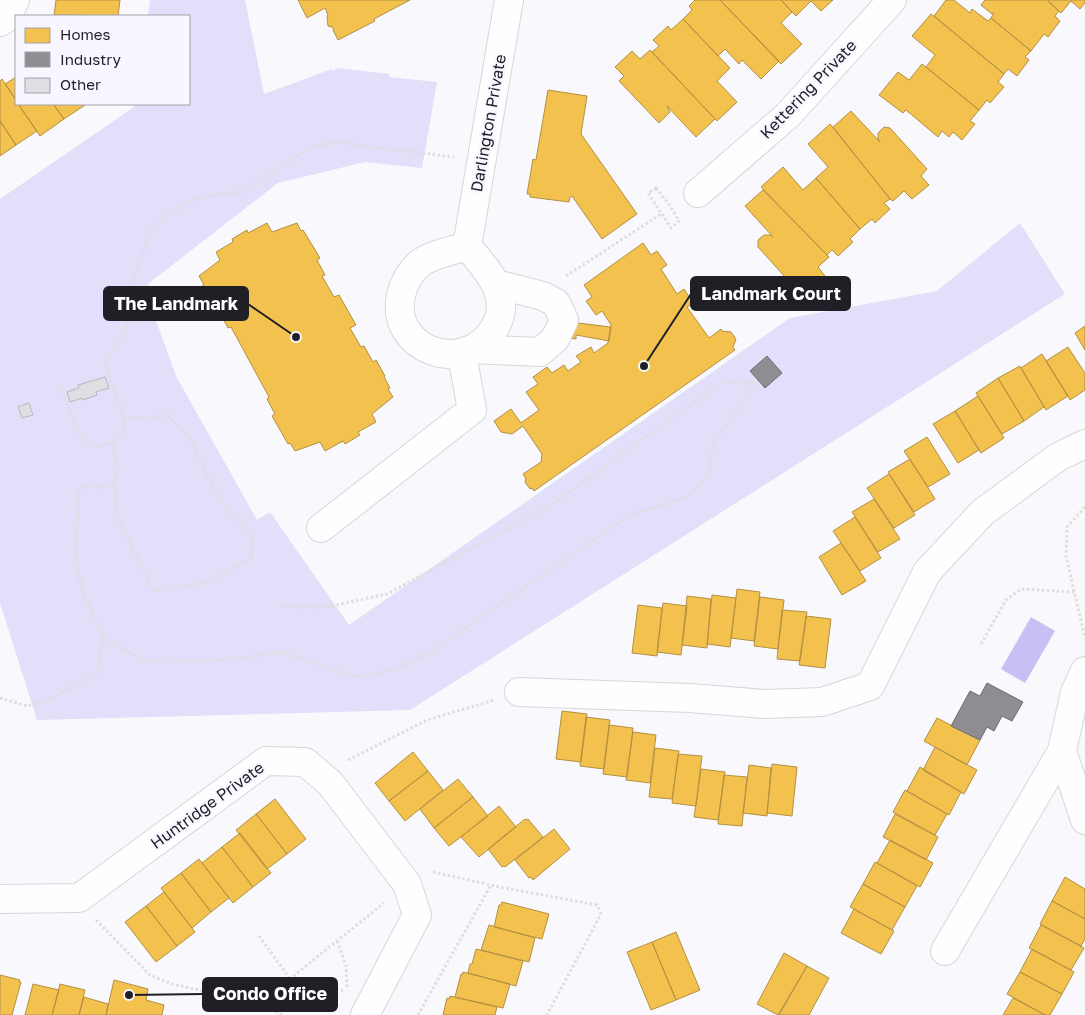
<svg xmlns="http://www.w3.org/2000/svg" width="1085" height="1015" font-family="'Golos Text',sans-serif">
	<rect width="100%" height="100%" fill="#f9f9fd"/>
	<path fill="#e1dff9" d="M150 0H245L264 94 332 69 333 71 337 68 389 74V77L437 82 422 168 365 162 278 183 148 284 152 309 176 376 257 520 270 512 349 625 790 318 937 291 1020 223 1065 294 410 710 37 720 0 603V199L134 107 135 104H189V16H148Z"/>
	<path fill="#c7c0f4" d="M1031 617 1055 631 1025 683 1001 669Z"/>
	<path fill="#f2c14e" stroke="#b39042" d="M56 0H120L118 16 54 15Z
		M298 0H410L374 19 375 21 338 40 333 30H334L332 27 328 26 327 16 328 15 325 8 307 18Z
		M695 0H720L779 61 761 79 742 60 739 64 725 49 718 56 683 19 692 10 689 6Z
		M720 0H781L792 12 781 23 802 44 781 64Z
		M781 0H833L821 11 811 1 796 16Z
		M946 0H954L970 13 972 9 988 21 991 18 1031 51 1025 57 1029 60 1017 76 1008 69 1004 74 934 16Z
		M985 0H1047L1059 11 1055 16 1060 21 1048 37 1044 34 1031 51 991 18 994 13 992 14 981 5Z
		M1047 0H1085V3L1080 9 1071 1 1061 13Z
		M931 14 1004 74 998 82 1004 87 990 103 987 100 979 110 926 67 935 55 912 36Z
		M683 19 730 68 717 81 737 102 717 121 652 52 659 46 653 40 668 26 671 30Z
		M650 50 715 119 696 137 667 106 670 112 659 123 619 81 624 76 615 67 632 51 640 59Z
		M922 64 979 110 970 121 975 124 962 140 953 132 949 137 942 131 938 137 906 110 903 113 879 95 898 72 909 80Z
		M16 77V100L5 84Z
		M2 79 16 100V104H18L37 131 16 145 0 121V81Z
		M548 90 587 96 581 134 637 214 602 239 572 196 570 197 569 202 530 197V194H527L533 159 536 160Z
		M18 104H53L64 119 40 136Z
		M53 104H83L85 105 64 119Z
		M851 111 880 142 878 139V133L884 127 890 128 927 169 921 176 929 185 912 199 904 191 893 201 890 199 833 127Z
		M0 121 16 145 0 156Z
		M830 124 890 199 884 203 890 209 875 223 872 219 860 229 816 178 828 167 808 144Z
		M783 167 803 190 816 178 860 229 850 239 853 242 838 256 832 250 827 255 761 187Z
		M763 190 829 257 818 267 825 276 809 291 801 282 795 288 758 247V240L764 235H770L773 237 745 206Z
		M267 223 272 232 297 223 301 231 303 230 320 258 317 260 325 275 322 276 334 297 339 295 356 325 350 328 361 347 364 346 373 362 376 360 385 376 384 377 390 388 388 389 393 397 372 414 376 422 358 432 360 435 345 444 343 441 325 451 320 442 295 451 290 443 288 444 272 416 275 414 267 399 269 397 231 327 228 328 220 313 217 314 202 286 204 285 199 276 220 260 216 252 233 242 232 239 247 230 248 233Z
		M643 243 651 255 657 251 667 265 661 269 677 294 684 289 693 303 687 307 709 338 721 329 722 331 731 332 736 339 733 347 735 350 534 491 532 488 530 489 525 482 526 479 523 474 541 462 542 454 523 426 512 434 501 432 494 421 511 409 521 423 539 410 526 392 538 384 533 377 547 367 552 373 564 365 568 371 581 362 576 356 591 347 594 353 608 343 611 325 602 311 596 315 586 301 592 297 584 285Z
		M549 314 579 319 578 323 611 327 609 341 576 335V339L546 334Z
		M1085 326V350L1075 333Z
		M1068 347 1085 373V390L1070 400 1046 361Z
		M1042 354 1068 396 1046 410 1021 368Z
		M1020 366 1044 407 1024 421 998 378Z
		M998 378 1024 421 1002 434 976 393Z
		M978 396 1004 438 981 453 955 411Z
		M955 411 979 450 958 463 933 424Z
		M927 437 950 474 928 487 904 451Z
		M910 459 935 499 914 512 888 472Z
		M889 474 915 515 894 528 867 488Z
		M874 499 900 539 878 552 852 512Z
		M855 517 881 558 860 571 833 531Z
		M841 543 866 581 842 595 819 557Z
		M737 589 760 592 754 641 731 638Z
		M712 595 736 598 730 647 707 644Z
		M687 596 711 599 707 648 682 645Z
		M760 597 784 600 778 649 754 646Z
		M663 603 687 606 681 655 657 652Z
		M638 605 662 608 657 656 632 653Z
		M782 610 807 612 800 661 777 659Z
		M806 616 831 619 825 668 799 665Z
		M562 711 587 714 581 762 556 759Z
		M586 717 610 720 604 769 580 766Z
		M937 718 980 740 967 765 924 741Z
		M609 725 633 728 627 777 603 774Z
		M633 732 656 735 650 783 626 780Z
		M935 747 977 770 964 794 923 770Z
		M655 748 679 751 672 799 649 797Z
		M413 752 428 771 389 801 375 783Z
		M678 754 702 756 696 806 672 803Z
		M772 764 797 767 792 816 767 813Z
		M749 765 771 768 767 816 743 813Z
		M920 767 961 792 949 815 907 791Z
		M701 769 725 772 718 820 694 817Z
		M428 771 443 790 405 821 389 801Z
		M724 775 747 777 742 826 718 824Z
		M458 779 473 797 434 828 420 809Z
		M905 790 947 814 935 835 893 812Z
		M473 797 488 816 449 846 434 828Z
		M275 799 306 839 287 854 256 814Z
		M499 806 516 827 479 857 461 837Z
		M256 814 287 854 267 869 236 830Z
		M895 814 938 837 926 860 883 837Z
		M525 819 526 820 528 819 543 837 505 867 504 866 502 867 488 849Z
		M554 829 570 849 533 880 531 877 529 878 515 860Z
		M240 833 271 873 253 887 222 847Z
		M890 840 933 863 920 887 877 863Z
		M222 847 253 887 233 903 202 863Z
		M199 859 229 898 211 912 181 873Z
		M875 862 917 886 905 907 863 884Z
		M181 873 211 912 192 928 161 888Z
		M1065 877 1085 889V919L1052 901Z
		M863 884 905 907 892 930 850 907Z
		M164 892 195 932 177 946 146 906Z
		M1052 901 1085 919V939L1081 946 1040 924Z
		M502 902 549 914 542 939 494 927 499 905H501Z
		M146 906 177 946 156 962 125 922Z
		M854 909 894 931 881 954 841 933Z
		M489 925 535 938 529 962 481 950Z
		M1041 925 1084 948 1071 970 1029 948Z
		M676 932 700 990 676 1000 652 942Z
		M652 942 676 1000 651 1010 627 952Z
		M476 949 523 961 516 986 468 973 470 964H472Z
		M1032 949 1074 972 1062 994 1020 972Z
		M784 953 807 966 778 1015 757 1004Z
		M807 966 829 978 809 1015H779Z
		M463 972 510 984 503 1008 455 997 461 974 462 975Z
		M1020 972 1062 994 1050 1015H1045L1007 994Z
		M0 975 20 980 19 982H21L12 1015H0Z
		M114 980 148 989 146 1000 164 1005 162 1015H106Z
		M33 984 59 990 52 1015H25Z
		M60 984 85 990 79 1015H52Z
		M450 996 497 1007 495 1015H443L447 998 449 999Z
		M84 997 108 1004 106 1015H79Z
		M1013 998 1045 1015H1003Z"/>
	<path fill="#8d8d92" stroke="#6c6c72" d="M767 356 782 373 765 388 750 371Z
		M987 683 1023 702 1012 721 1002 716 994 731 987 727 980 740 951 726 970 691 980 696Z"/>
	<path fill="#dedee3" stroke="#b8b7bc" d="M105 377 109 388 96 392 97 395 83 400 82 398 70 402 67 392 79 388 78 385Z
		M29 403 33 415 22 418 18 407Z"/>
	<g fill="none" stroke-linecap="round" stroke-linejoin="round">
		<defs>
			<path id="minor" d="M0 22 6 18 15 0
				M698 193 788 115 892 0
				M467 246C487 270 514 297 494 329 464 377 389 350 401 295 404 282 410 272 420 263 433 254 452 251 467 246Z
				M467 246 509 0
				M473 349 540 352 555 339 564 320 556 303 543 296 496 284
				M321 528 472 410 462 354
				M519 692 690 698 765 704 822 702 870 686 927 572 983 512 1058 457 1085 444
				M1062 751 1085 820
				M0 899 79 898 266 761 305 762 330 783 407 884 417 915 365 1015
				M945 951 1062 751 1075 692 1085 671"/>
		</defs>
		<use href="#minor" stroke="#d6d6db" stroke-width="30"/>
		<path stroke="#dededf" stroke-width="3" stroke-dasharray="2.5 2.5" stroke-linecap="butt" d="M656 188 671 207 679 221 671 228 648 193Z
			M566 276 661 214
			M61 389 80 436 92 447C110 446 127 438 124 418L105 363 124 332 131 308V283L142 257 151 231 161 219 173 211 198 198 224 193 243 192 309 148 334 142 454 157
			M112 443 115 452V511L154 591 204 583 250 559 254 541 216 494 190 439 169 416 124 418
			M1085 507 1067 527 1066 556 1085 638
			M103 637 144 661H217L281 652 360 678 397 668 429 653 630 515 687 497 709 476 713 444 751 389 753 382 724 381 551 505 387 594 327 607H279
			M981 644 1006 600 1021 589 1075 592
			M0 698 27 706 46 701 97 673 103 637 81 588 76 556 79 487H116
			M348 760 427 720 494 700
			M433 872 504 888 597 905 601 914 547 1015
			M96 920 150 975 172 984 262 1004 290 979 384 903
			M259 936 290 979 345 991
			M337 941 346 965 347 988
			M262 1004 282 1015
			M418 1015 491 885"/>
		<use href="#minor" stroke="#fefeff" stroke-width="28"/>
	</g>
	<g text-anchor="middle" stroke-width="5" stroke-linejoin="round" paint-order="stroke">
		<g font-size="16" fill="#201f26" stroke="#f8f7ff">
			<text transform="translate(808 89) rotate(-46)" y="6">Kettering Private</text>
			<text transform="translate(488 123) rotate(-80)" y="6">Darlington Private</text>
			<text transform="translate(207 805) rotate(-36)" y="6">Huntridge Private</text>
		</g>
	</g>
	<path fill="none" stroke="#201f26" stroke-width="2" d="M644 366L691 294M296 337L248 304M129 995L203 994"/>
	<g fill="#201f26" stroke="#f8f7ff" stroke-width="2">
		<circle cx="644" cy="366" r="5"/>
		<circle cx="296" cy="337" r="5"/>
		<circle cx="129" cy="995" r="5"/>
	</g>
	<g fill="#201f26" stroke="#201f26" stroke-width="2">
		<rect x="691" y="277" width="159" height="33" rx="5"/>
		<rect x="104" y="287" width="144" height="33" rx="5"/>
		<rect x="203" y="978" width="134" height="33" rx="5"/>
	</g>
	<g font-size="18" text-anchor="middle" font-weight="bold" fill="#fff">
		<text x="771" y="300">Landmark Court</text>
		<text x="176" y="310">The Landmark</text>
		<text x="270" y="1000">Condo Office</text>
	</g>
	<rect x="15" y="15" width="175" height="90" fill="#f8f7ff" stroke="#a2a1a8"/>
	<rect x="25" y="28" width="25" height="15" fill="#f2c14e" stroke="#a2a1a8"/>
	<text x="60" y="40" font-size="15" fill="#201f26">Homes</text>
	<rect x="25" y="52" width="25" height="15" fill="#8d8d92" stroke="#a2a1a8"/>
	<text x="60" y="65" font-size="15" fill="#201f26">Industry</text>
	<rect x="25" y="78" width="25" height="15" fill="#dedee3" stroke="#a2a1a8"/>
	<text x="60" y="90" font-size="15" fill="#201f26">Other</text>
</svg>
